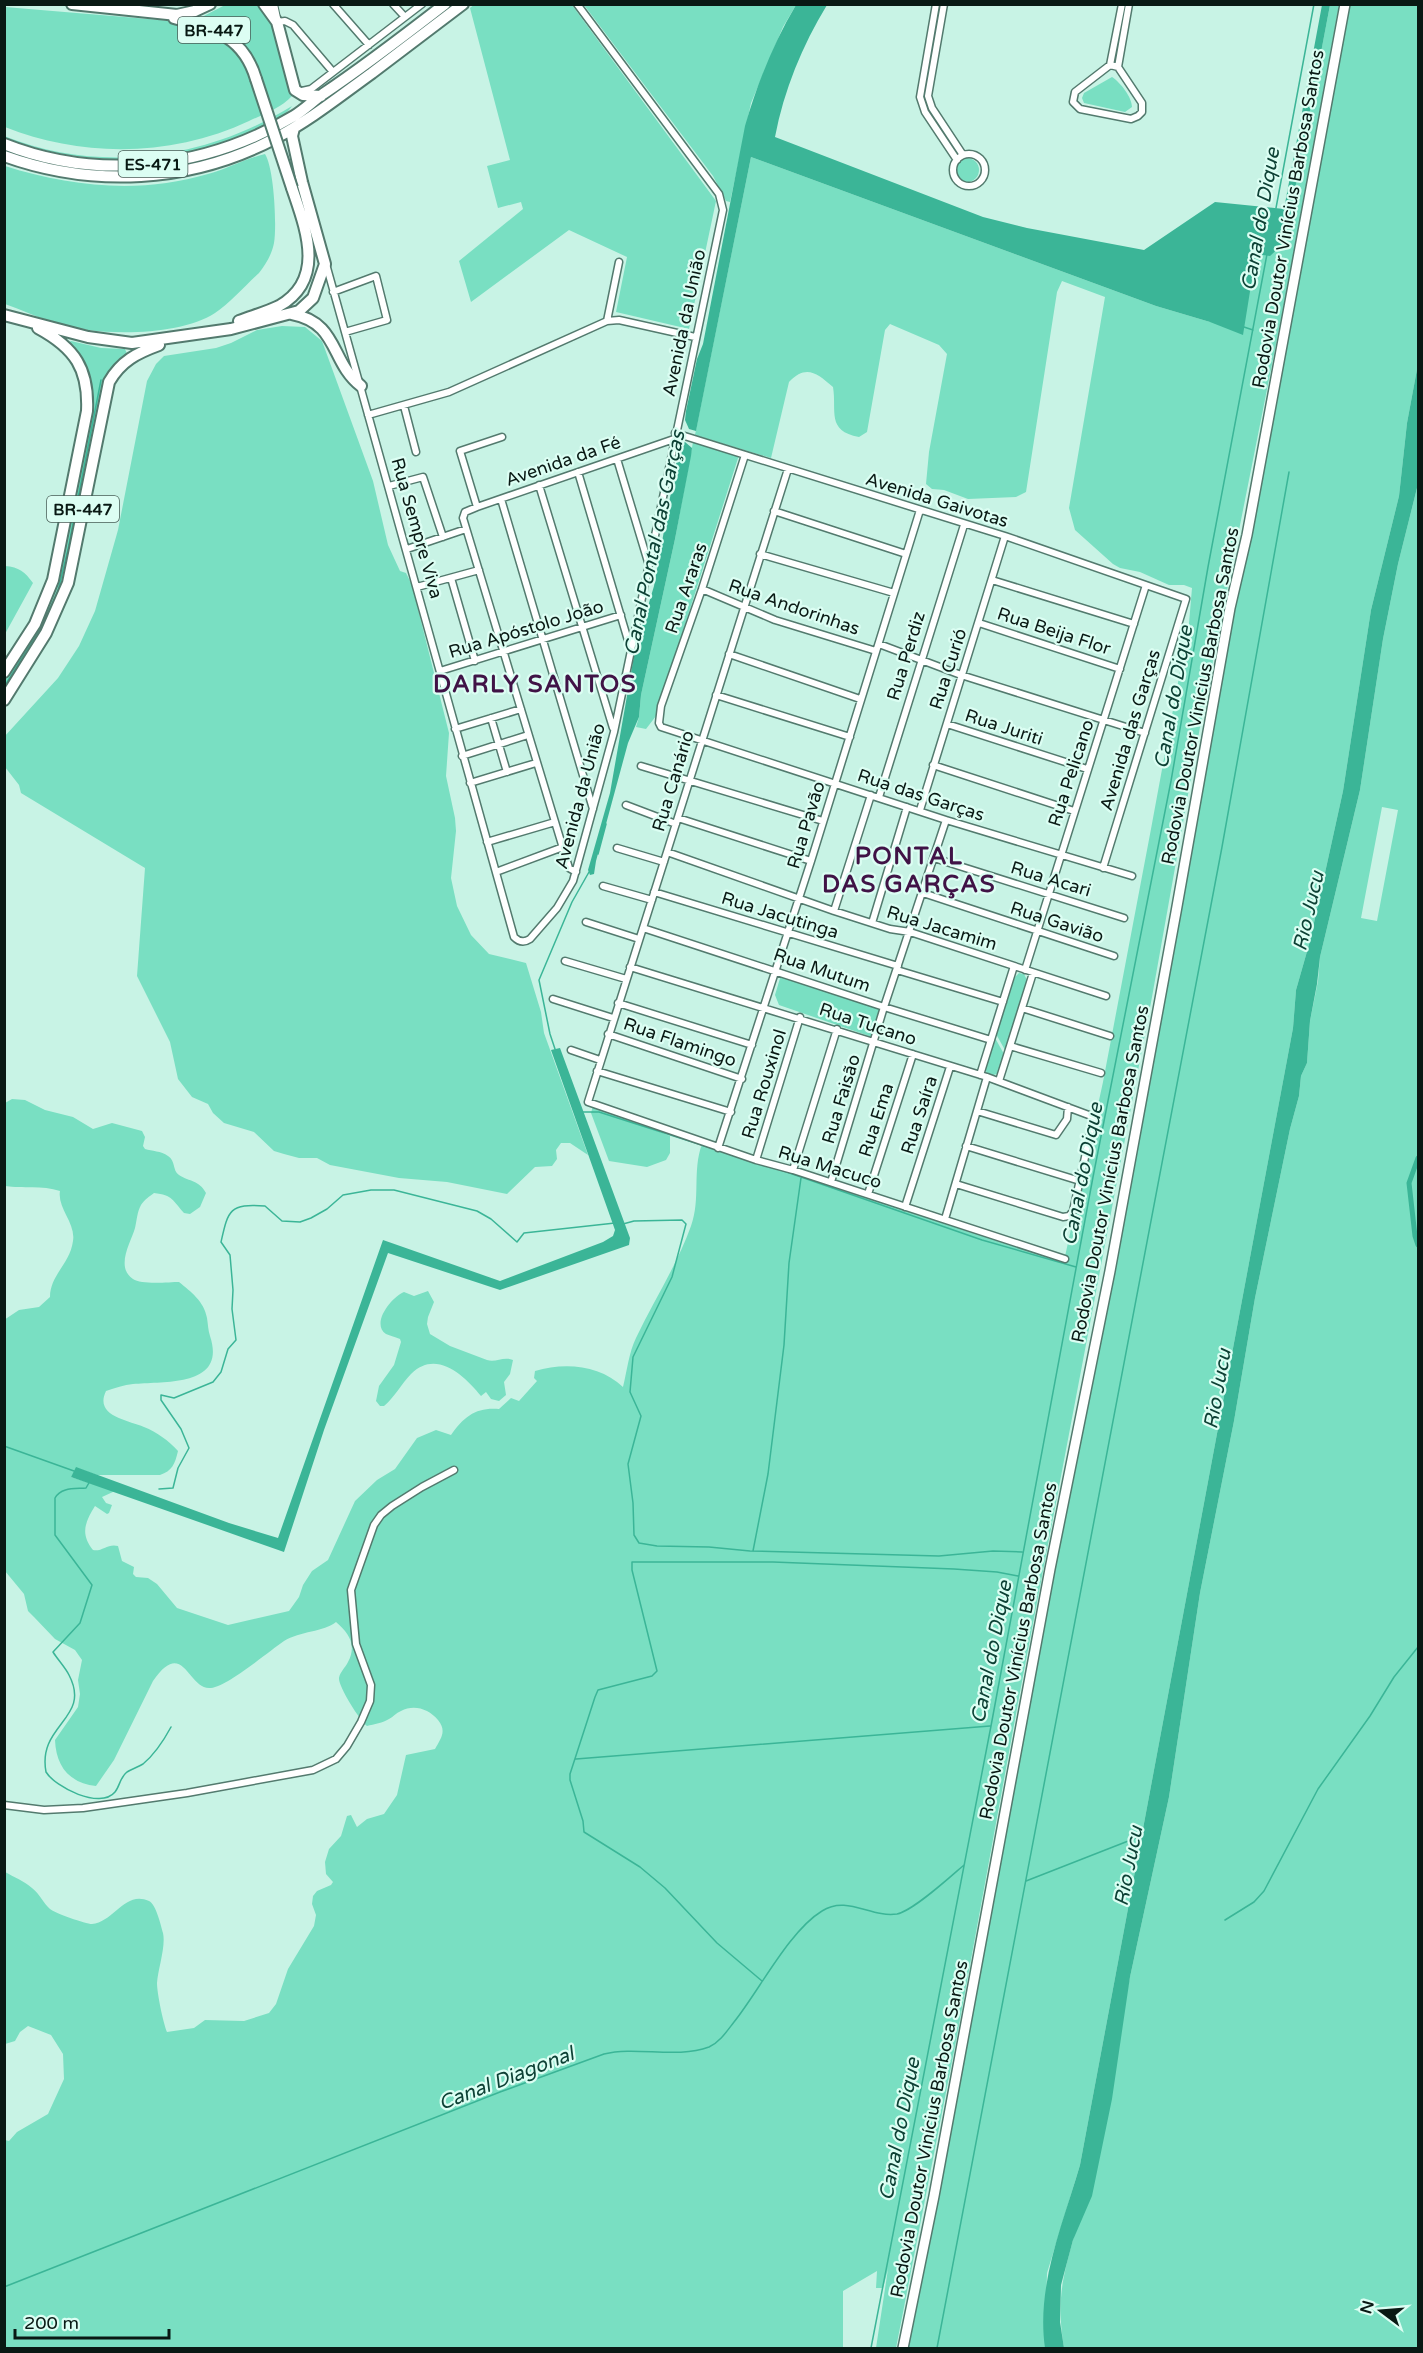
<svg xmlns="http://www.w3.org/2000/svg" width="1423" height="2353" font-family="'Varela Round',sans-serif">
	<rect width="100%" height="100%" fill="#c8f3e5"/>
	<path fill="#79dfc2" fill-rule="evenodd" d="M475 4 572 5 716 201 689 329 616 312 627 257 569 230 471 302 459 261 523 209 521 202 498 208 487 166 510 160 470 8Z
		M225 5H259L270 19 292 96C281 108 264 114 249 121 172 157 83 158 5 127V7L184 22 200 18Z
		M584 5H796L783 27 751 103 730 202 726 201 713 176Z
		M1330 5H1339L1286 294 1202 716 1152 997 1020 1692 957 2036 896 2348H876L888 2269 883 2288H876L877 2271 843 2291V2348H5V2140L9 2141 17 2132 48 2114 64 2079 63 2054 51 2035 28 2026 20 2032 15 2041 5 2044V1872C14 1877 24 1881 32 1888 40 1894 43 1903 50 1909 54 1913 86 1924 92 1924 114 1922 125 1890 149 1901 156 1904 161 1926 163 1933 166 1946 158 1969 157 1983 157 1993 163 2022 167 2032L194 2028 205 2020 244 2021 269 2013 276 2004 288 1969 314 1926 316 1915 312 1904 313 1896 317 1891 331 1885 333 1882 326 1874 325 1862 329 1849 341 1836 347 1816 351 1815 357 1827 367 1819 384 1814 397 1795 406 1755 435 1749C441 1738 447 1731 438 1720 429 1709 414 1704 401 1711 396 1713 393 1717 389 1719 383 1723 374 1724 367 1726 360 1721 338 1686 339 1678 340 1672 345 1668 348 1662 357 1645 349 1633 336 1622 324 1632 300 1631 284 1641 268 1652 228 1686 211 1688 188 1691 184 1636 153 1681L114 1760 96 1786C69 1783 56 1766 55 1740L78 1707 80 1694 78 1680 82 1660 75 1650 55 1639 34 1617 28 1611 24 1594 5 1571 4 1320 19 1310 39 1307 50 1297C50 1275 70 1264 73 1241 76 1223 57 1208 60 1191 42 1185 23 1189 5 1186V1103L12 1099 25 1100 45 1110 73 1117 93 1129 112 1123 142 1131 145 1137 143 1146 145 1149C152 1151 161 1151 168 1156 176 1161 172 1170 179 1175 190 1182 199 1180 206 1193L200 1207 190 1214 184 1213C173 1201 173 1195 154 1193 150 1196 144 1200 141 1205 137 1212 137 1220 135 1228 131 1242 115 1267 133 1279 141 1285 169 1282 179 1282 191 1292 204 1301 207 1318 208 1324 208 1330 210 1336 227 1387 165 1381 133 1384 124 1385 115 1388 106 1391 94 1416 127 1420 144 1427 157 1432 169 1441 178 1451 175 1464 172 1471 160 1475H97L77 1468 71 1477 115 1491 102 1497 106 1503 112 1505 109 1513 107 1514 95 1506C85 1522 80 1534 93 1550 102 1552 108 1543 118 1546L122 1561 134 1567 133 1574 136 1577 148 1578 157 1584 177 1608 228 1625 289 1611 299 1597 303 1585 312 1571 328 1560 355 1501 377 1480 395 1469 417 1438 436 1430 451 1435C464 1416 477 1407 499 1409L511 1398 519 1401 537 1381 534 1378 535 1371C565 1362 600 1365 623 1387 627 1371 629 1352 636 1338 654 1300 677 1265 691 1226 701 1199 692 1171 702 1144L765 1161 1064 1261 1103 1082 1151 829 1189 623 1192 588 1184 585H1169L1140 572 1120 568 1113 564 1075 530 1069 508 1105 297 1062 281 1057 292 1026 492 1016 497 968 499 944 490 932 489 926 484 929 452 947 354 939 345 890 324 885 330 867 432 859 437C826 431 837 411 833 387 817 373 806 364 789 382L771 458 695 435 751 157 1156 306 1210 322 1256 254 1285 241Z
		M1348 5H1418V364L1407 423 1399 496 1371 610 1343 791 1310 941 1296 990 1293 1028 1080 2165 1047 2273 1045 2348H905Z
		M1112 77C1120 82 1132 97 1132 107L1125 112 1084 103 1082 98 1084 93Z
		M292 106C284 119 264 127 250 133 170 167 86 168 5 138L4 136C100 174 205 160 292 106Z
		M265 154C274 168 277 226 274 243 272 254 266 264 259 273 246 285 230 303 215 313 179 337 97 336 57 324 39 318 22 310 5 304V166C71 187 141 194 208 174 227 169 245 159 265 154Z
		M955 170a12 12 0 1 1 24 0a12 12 0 1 1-24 0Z
		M282 326 305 327 322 341 373 481 388 545 400 571 406 573 412 585 449 733 446 776 455 818 456 831 451 878 457 906 471 935 489 954 526 963 541 1012 544 1033 588 1155 570 1143H561L556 1150 557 1159 552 1166 535 1167 507 1194 447 1182 399 1178 330 1165 317 1158H299L284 1154 274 1151 254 1132 224 1123 213 1113 208 1104 192 1097 178 1079 170 1042 137 976 145 868 21 793 19 785 5 767 4 737 58 678 79 646 95 611 118 530 147 381 156 364 164 356 216 348 231 343 257 330Z
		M71 341 101 348 125 349 127 354 112 370 70 558 55 609 5 695V678L42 617 90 403 68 343Z
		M693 442 739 455 656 716 646 729 636 727 639 717 641 695 675 539Z
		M1418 484V2348H1064C1057 2304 1061 2283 1073 2240L1169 1797 1200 1593 1234 1421 1255 1298 1290 1129 1299 1096 1301 1076 1307 1063 1310 1021 1318 981 1320 957 1360 790 1383 639 1398 564ZM1382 807 1398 810 1377 921 1361 918Z
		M5 566C19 567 25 572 33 583L5 634Z
		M1019 973 1024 974 1027 980 1005 1050 996 1034 1015 977Z
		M781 975 881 1010 872 1037 779 1005 775 995Z
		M995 1038 1004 1054 997 1074 990 1076 987 1074 985 1068Z
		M593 1106 670 1136V1153L666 1160 647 1167 609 1161 591 1113Z
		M428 1291 434 1302 428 1317 427 1324 430 1334 450 1346 487 1360C496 1363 503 1356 513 1360L510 1374 504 1382 506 1395 499 1401 491 1399 486 1392 481 1396C464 1375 436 1349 411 1374 401 1384 395 1397 384 1406H380L376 1401 379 1386 394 1365 401 1342 400 1339C396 1337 390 1336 386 1334 370 1323 393 1296 404 1292L414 1296Z"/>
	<path fill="#3bb597" d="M796 5H827C802 46 784 90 775 137L983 217 1027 228 1144 250 1215 202 1284 209 1322 5H1330L1285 242 1270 256 1256 254 1243 335 1210 322 1156 306 751 157 696 431 689 429 685 420 686 411 697 359 703 344 745 126C757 84 774 42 796 5Z
		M1418 364V484L1398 564 1383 639 1360 790 1320 957 1317 984 1310 1021 1307 1063 1301 1076 1299 1096 1290 1129 1255 1298 1234 1421 1200 1593 1169 1797 1130 1977 1112 2099 1092 2196 1073 2240 1061 2285 1060 2322 1064 2348H1045C1036 2285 1063 2224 1080 2165L1293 1028 1296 990 1310 941 1343 791 1371 610 1399 496 1407 423Z
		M685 442 692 448 691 456 675 539 641 695 639 717 628 743 596 861 594 874 590 875 588 870 610 793 635 650 654 586 679 448Z
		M560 1048 630 1238 629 1245 500 1290 388 1253 324 1430 284 1552 71 1477 76 1467 229 1523 278 1538 383 1240 500 1281 603 1242 613 1236 615 1230 551 1050Z"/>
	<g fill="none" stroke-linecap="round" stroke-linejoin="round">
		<path stroke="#3bb597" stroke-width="1.5" d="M1276 208 1314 4
			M1244 327 1253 330
			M4 687 42 626 58 591 68 549 101 380
			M598 854 606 824
			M555 1049 550 1034 539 980 572 902 589 872
			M583 1112H599L711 1148
			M778 1169 982 1240 1076 1267
			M623 1224 634 1221 682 1220 686 1224 672 1277 633 1357 630 1392 641 1416 628 1464 633 1503 634 1535 639 1543 657 1546 709 1547 750 1551 939 1556 993 1551 1022 1552
			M4 1446 74 1471
			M90 1481 86 1488C75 1489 61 1487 55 1498V1535L92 1585 80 1623 53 1652C58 1660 65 1667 69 1675 92 1719 37 1724 46 1772 55 1787 100 1810 115 1792 120 1786 120 1777 127 1772 132 1769 138 1767 143 1764 155 1754 164 1740 171 1727
			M159 1489 173 1488 178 1468 189 1448 181 1429 161 1400V1395L174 1398 213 1382 221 1372 228 1349 236 1340 232 1309 233 1290 230 1255 221 1242C228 1211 229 1203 265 1206L282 1221 300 1222 311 1218 327 1209 343 1195 371 1190H394L477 1211 491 1219 517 1242 524 1233 615 1223
			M753 1551 768 1474 784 1345 789 1263 801 1178
			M576 1759 990 1726
			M1026 1881 1141 1836
			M1225 1920 1254 1902 1264 1891 1318 1789 1370 1716 1394 1677 1418 1647
			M762 1981 717 1943 665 1888 640 1867 584 1832 583 1821 570 1780V1774L595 1697 598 1690 652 1676 657 1671 632 1570V1562H773L954 1569 997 1572 1018 1576
			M4 2287 500 2092 604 2054C637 2046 676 2059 709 2047 720 2042 727 2031 734 2022 759 1991 789 1931 822 1911 847 1895 871 1918 897 1914 913 1911 950 1877 964 1865
			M871 2348 991 1726 1093 1177 1171 781 1208 567 1267 254
			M937 2348 1222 847 1289 472"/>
		<path stroke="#3bb597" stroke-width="5" d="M1418 1158 1409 1183 1415 1236 1418 1245"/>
		<defs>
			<path id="minor" d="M333 4 369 45
				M393 4 405 17
				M936 4 920 97 925 112 957 160
				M944 4 928 96 932 108 963 155
				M277 22 285 21 293 25 333 72
				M1110 65 1118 67 1142 103V112L1138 116 1131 119 1080 109 1073 102 1075 92Z
				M1110 65 1122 4
				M1118 67 1129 4
				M302 91 311 89 422 4
				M953 170a16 16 0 1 1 32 0a16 16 0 1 1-32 0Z
				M326 264 514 937C519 942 524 943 530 939L557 908 573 881 614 732 723 210 719 194 577 4
				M333 292 376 276 387 320 345 332
				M607 321 619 262
				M404 406 416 452
				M368 415 449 392 607 321 619 320 695 337
				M675 433 1005 536 1186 599 1103 868
				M745 455 702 589 661 706 659 723 661 727 946 820 1132 876
				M617 459 648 562
				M788 469 588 1102 756 1160 793 1170 1065 1259
				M578 472 630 647
				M539 485 613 728
				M389 486 423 477 443 537
				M501 499 593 809
				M477 507 460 451 502 437
				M774 511 906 554
				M407 549 466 529
				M760 554 894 593
				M451 578 475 661
				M992 580 1134 624
				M417 587 479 570
				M702 589 775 620 876 651
				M979 623 1120 669
				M879 644 961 675 1145 733
				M729 654 860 699
				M440 671 621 615
				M716 695 850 737
				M491 718 507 772
				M947 724 1087 769
				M455 729 521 709
				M462 756 528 735
				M933 765 1074 811
				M641 766 823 821
				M470 783 536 763
				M879 797 964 525
				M626 805 676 824
				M920 810 1005 536
				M678 818 811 861
				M487 842 555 822
				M617 848 664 862
				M667 852 834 911 890 929 910 932 1106 996
				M934 858 1124 918
				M496 872 563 847
				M576 872 569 868 463 518 465 512 477 507 674 439
				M603 886 652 900
				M654 892 898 966
				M923 893 1114 956
				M834 911 871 795
				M586 922 639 939
				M872 923 907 807
				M643 928 884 1007 991 1040
				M565 961 626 979
				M630 967 987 1077 1094 1117 1073 1211 1069 1216 1063 1217 956 1184
				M897 970 1003 1002
				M1025 970 1146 585
				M553 999 613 1018
				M618 1003 752 1045
				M1022 1008 1110 1036
				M608 1034 742 1079
				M1010 1046 1101 1073
				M571 1050 600 1060
				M597 1071 731 1112
				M980 1075 1014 966
				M999 1081 1033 973
				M977 1111 1056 1135 1067 1119 1068 1107
				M966 1146 1080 1181
				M718 1148 811 861 920 510
				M756 1160 800 1017
				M793 1170 837 1029
				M831 1182 884 1007 946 820
				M868 1194 913 1054
				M905 1207 950 1067
				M945 1219 987 1077
				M4 1805 44 1810 83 1808 187 1793 313 1770 336 1759 347 1746 361 1722 370 1701 371 1685 356 1644 351 1590 374 1525 381 1515 392 1506 422 1487 454 1470"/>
			<path id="tertiary" d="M273 4 276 18"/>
			<path id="secondary" d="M903 2348 934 2196 1050 1569 1110 1271 1176 912 1230 608 1247 535 1345 4"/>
			<path id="primary" d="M72 4 177 15 195 11 210 4
				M264 4 277 22 295 90 303 95 321 96
				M174 18C213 29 243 35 256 79
				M4 144C100 182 207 168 294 116 304 110 313 101 323 94 365 66 405 35 445 4
				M4 156C93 188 190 183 274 139 309 121 340 96 372 73 402 50 433 27 463 4
				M292 314C339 323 330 362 361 386
				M4 315 88 337 132 343 231 329 299 311 313 298 325 264 302 182 292 136 294 128
				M239 321C252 316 267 312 279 306 327 279 305 227 292 188
				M4 672 35 624 53 580 87 411C89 369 75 348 38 328
				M4 700 46 633 68 583 109 382C121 361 137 353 159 345"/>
		</defs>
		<use href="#minor" stroke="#537a6e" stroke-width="9"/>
		<use href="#tertiary" stroke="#537a6e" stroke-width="10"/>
		<use href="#secondary" stroke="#537a6e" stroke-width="12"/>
		<use href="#primary" stroke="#537a6e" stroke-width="14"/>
		<use href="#minor" stroke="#fff" stroke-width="6"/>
		<use href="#tertiary" stroke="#fff" stroke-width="8"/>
		<use href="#secondary" stroke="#fff" stroke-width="9"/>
		<use href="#primary" stroke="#fff" stroke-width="10"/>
		<defs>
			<path id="primary-bridge" d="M256 79 292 188"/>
		</defs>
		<use href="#primary-bridge" stroke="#537a6e" stroke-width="14" stroke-linecap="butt"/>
		<use href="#primary-bridge" stroke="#fff" stroke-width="10"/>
	</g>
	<g text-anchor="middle" stroke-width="4.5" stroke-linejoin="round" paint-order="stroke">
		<g fill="#dcfef3" stroke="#485e57" stroke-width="1.5">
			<rect x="178" y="17" width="72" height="26" rx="4.5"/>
			<rect x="118.5" y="151" width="69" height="26" rx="4.5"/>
			<rect x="47" y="496" width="72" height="26" rx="4.5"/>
		</g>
		<g font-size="16" font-weight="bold" fill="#091914">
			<text x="214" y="36">BR-447</text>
			<text x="153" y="170">ES-471</text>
			<text x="83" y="515">BR-447</text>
		</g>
		<g font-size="18" fill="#091914" stroke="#dcfef3">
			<text transform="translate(1288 219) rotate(-80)" y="6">Rodovia Doutor Vinícius Barbosa Santos</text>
			<text transform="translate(684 323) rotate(-78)" y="6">Avenida da União</text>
			<text transform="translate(563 461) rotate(-19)" y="6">Avenida da Fé</text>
			<text transform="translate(937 500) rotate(17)" y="6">Avenida Gaivotas</text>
			<text transform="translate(417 528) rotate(74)" y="6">Rua Sempre Viva</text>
			<text transform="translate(686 588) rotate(-71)" y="6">Rua Araras</text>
			<text transform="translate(794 607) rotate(19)" y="6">Rua Andorinhas</text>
			<text transform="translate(526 629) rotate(-17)" y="6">Rua Apóstolo João</text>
			<text transform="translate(1054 631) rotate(18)" y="6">Rua Beija Flor</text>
			<text transform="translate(906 656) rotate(-73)" y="6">Rua Perdiz</text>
			<text transform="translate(948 669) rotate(-72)" y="6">Rua Curió</text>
			<text transform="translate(1200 696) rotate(-79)" y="6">Rodovia Doutor Vinícius Barbosa Santos</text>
			<text transform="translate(1004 727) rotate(18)" y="6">Rua Juriti</text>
			<text transform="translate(1130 730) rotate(-73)" y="6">Avenida das Garças</text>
			<text transform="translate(1071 773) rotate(-72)" y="6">Rua Pelicano</text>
			<text transform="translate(673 781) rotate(-73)" y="6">Rua Canário</text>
			<text transform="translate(921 795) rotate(18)" y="6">Rua das Garças</text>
			<text transform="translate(580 796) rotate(-75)" y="6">Avenida da União</text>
			<text transform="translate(806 825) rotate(-73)" y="6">Rua Pavão</text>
			<text transform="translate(1051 879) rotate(17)" y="6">Rua Acari</text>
			<text transform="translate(780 915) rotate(17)" y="6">Rua Jacutinga</text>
			<text transform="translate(1057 922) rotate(18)" y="6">Rua Gavião</text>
			<text transform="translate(942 928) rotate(17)" y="6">Rua Jacamim</text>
			<text transform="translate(822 970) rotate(19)" y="6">Rua Mutum</text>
			<text transform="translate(868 1024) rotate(18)" y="6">Rua Tucano</text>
			<text transform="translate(680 1042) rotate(19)" y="6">Rua Flamingo</text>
			<text transform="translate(764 1084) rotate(-73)" y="6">Rua Rouxinol</text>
			<text transform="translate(841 1099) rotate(-73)" y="6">Rua Faisão</text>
			<text transform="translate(919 1115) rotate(-72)" y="6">Rua Saíra</text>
			<text transform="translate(876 1120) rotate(-72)" y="6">Rua Ema</text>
			<text transform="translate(830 1167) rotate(17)" y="6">Rua Macuco</text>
			<text transform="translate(1110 1174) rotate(-79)" y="6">Rodovia Doutor Vinícius Barbosa Santos</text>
			<text transform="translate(1018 1651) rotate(-79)" y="6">Rodovia Doutor Vinícius Barbosa Santos</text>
			<text transform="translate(929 2129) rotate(-79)" y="6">Rodovia Doutor Vinícius Barbosa Santos</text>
		</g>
		<g font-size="20" font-style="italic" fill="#0d4135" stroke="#dcfef3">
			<text transform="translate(1260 219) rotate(-80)" y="7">Canal do Dique</text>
			<text transform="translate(654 543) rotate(-78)" y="7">Canal Pontal das Garças</text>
			<text transform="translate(1173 697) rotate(-80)" y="7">Canal do Dique</text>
			<text transform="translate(1308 911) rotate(-77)" y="7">Rio Jucu</text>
			<text transform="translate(1082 1174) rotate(-79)" y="7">Canal do Dique</text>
			<text transform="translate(1217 1389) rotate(-80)" y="7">Rio Jucu</text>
			<text transform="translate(991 1652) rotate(-79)" y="7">Canal do Dique</text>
			<text transform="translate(1128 1866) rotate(-79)" y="7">Rio Jucu</text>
			<text transform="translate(506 2078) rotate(-21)" y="7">Canal Diagonal</text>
			<text transform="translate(899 2129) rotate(-79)" y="7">Canal do Dique</text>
		</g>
		<g font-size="24" font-weight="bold" letter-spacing="1.5" fill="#401346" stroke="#dcfef3">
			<text x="535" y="692">DARLY SANTOS</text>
			<text x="909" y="864">PONTAL<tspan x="909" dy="28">DAS GARÇAS</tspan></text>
		</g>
	</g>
	<rect width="1423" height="2353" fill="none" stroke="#091914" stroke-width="12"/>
	<g transform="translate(1381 2311) rotate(286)" stroke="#dcfef3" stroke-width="4.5" paint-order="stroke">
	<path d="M0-4.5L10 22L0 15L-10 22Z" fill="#091914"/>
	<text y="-9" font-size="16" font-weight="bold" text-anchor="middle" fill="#091914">N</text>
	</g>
	<path d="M15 2329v9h154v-9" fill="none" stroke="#091914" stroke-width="3"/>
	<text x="24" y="2329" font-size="18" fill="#091914" stroke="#dcfef3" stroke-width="4.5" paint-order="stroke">200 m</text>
</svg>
